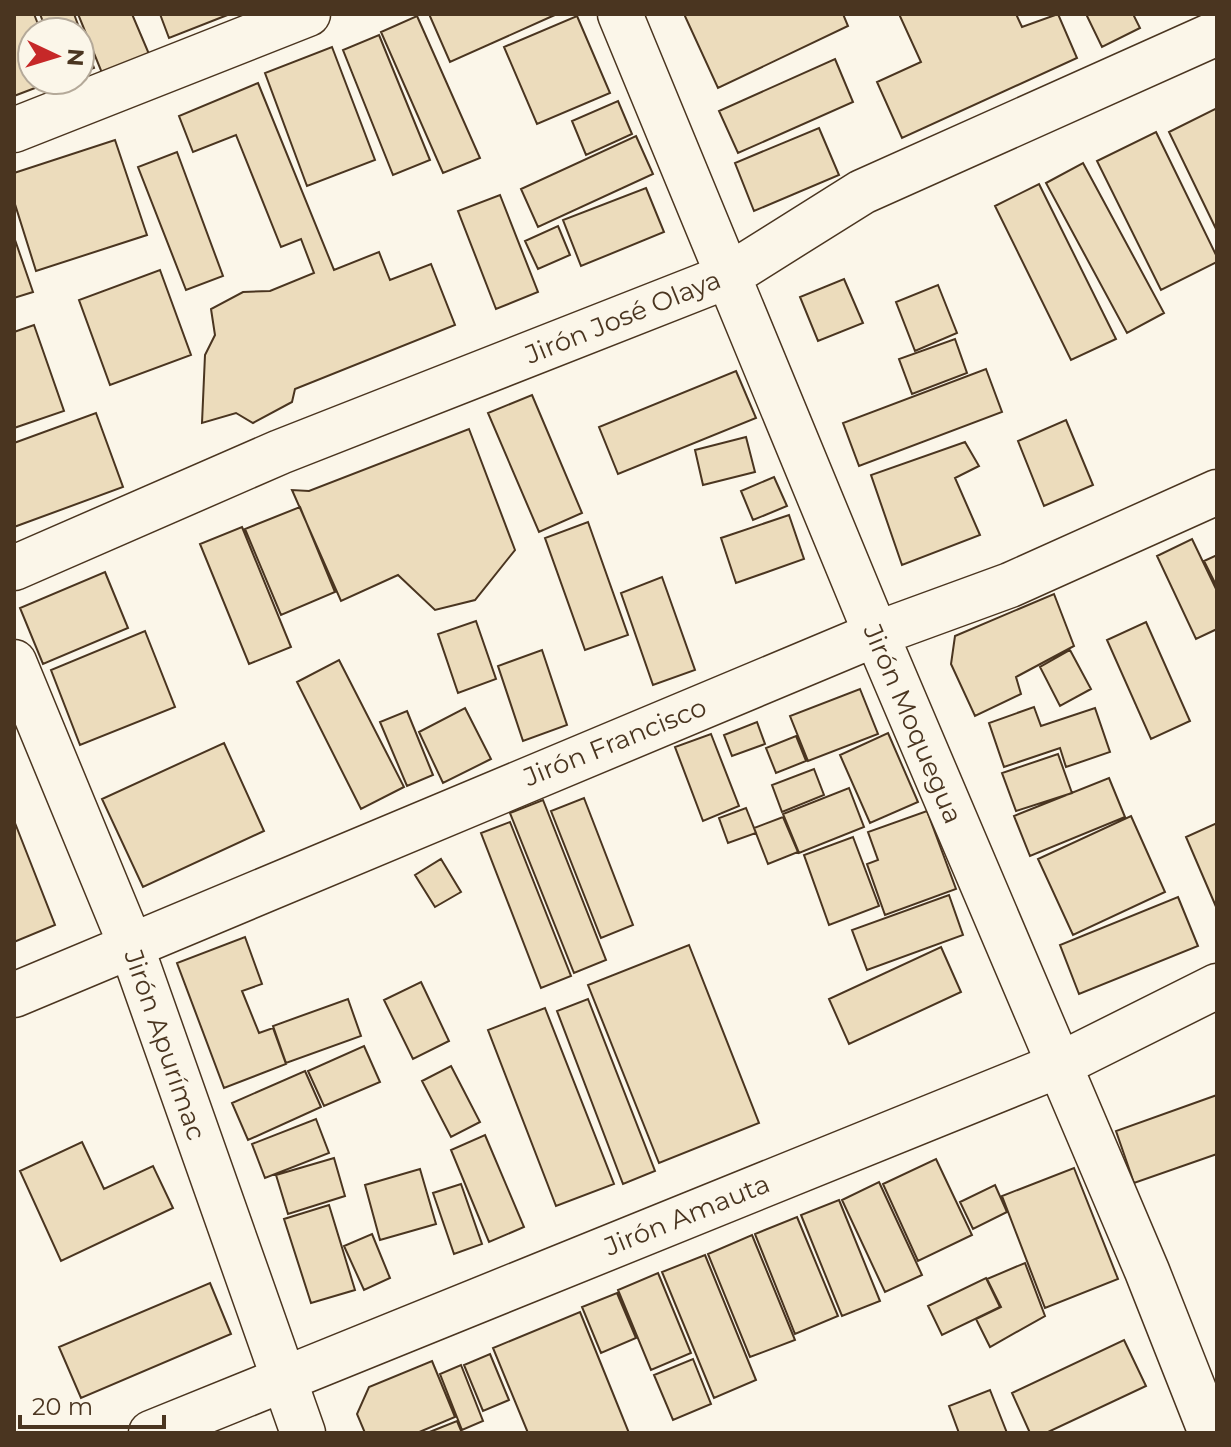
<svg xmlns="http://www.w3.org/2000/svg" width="1231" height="1447" font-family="Montserrat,sans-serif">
	<rect width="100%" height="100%" fill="#fbf6e9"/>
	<path fill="#ecdcbc" stroke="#4a3520" stroke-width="2" d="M14 14H34L41 32H32V80H56L14 96Z
		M40 14H74L94 68 80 73V32H47Z
		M78 14H132L149 54 102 73Z
		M160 14H230L169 38Z
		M429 14H557L450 62Z
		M684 14H843L848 26 718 88Z
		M899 14H1016L1022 27 1058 14 1077 58 902 138 877 82 921 62Z
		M1086 14H1133L1140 28 1102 47Z
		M417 16 480 158 443 173 381 32Z
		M577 16 610 93 537 124 504 47Z
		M379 35 430 160 393 175 343 50Z
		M332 47 375 160 307 186 265 73Z
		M835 59 853 102 738 153 719 111Z
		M258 83 334 270 379 252 390 280 431 264 455 325 295 389 292 402 253 423 236 413 202 423 205 355 215 335 211 309 243 292 270 291 314 273 301 239 281 247 236 135 193 152 179 116Z
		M618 101 632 134 586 155 572 121Z
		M1217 108V231L1169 132Z
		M819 128 839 175 754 211 735 163Z
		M1156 132 1217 257V262L1161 290 1097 161Z
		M636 136 653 174 538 227 521 189Z
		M115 140 147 235 36 271 14 201V173Z
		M177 152 223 276 186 290 138 167Z
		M1083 163 1164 313 1127 333 1046 183Z
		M1039 184 1116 339 1071 360 995 206Z
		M646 188 664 232 581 266 563 220Z
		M500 195 538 292 496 309 458 211Z
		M558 226 570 255 538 269 525 241Z
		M14 237 33 292 14 298Z
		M160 270 191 355 110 385 79 300Z
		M844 279 863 323 818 341 800 297Z
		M938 285 957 333 915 351 896 302Z
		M34 325 64 411 14 428V332Z
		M955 339 967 373 912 394 899 359Z
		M986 369 1002 412 859 466 843 423Z
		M736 371 756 418 618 474 599 427Z
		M532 395 582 513 539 532 488 413Z
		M96 413 123 487 14 527V443Z
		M1066 420 1093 485 1044 506 1018 441Z
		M469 429 515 550 475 600 435 610 398 575 341 601 292 490 309 491Z
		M746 437 755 472 703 485 695 450Z
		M965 442 979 466 955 478 980 535 902 565 871 475Z
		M774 477 787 506 753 520 741 491Z
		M300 507 335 592 281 615 245 529Z
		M789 515 804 559 736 583 721 538Z
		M588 522 628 635 585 650 545 538Z
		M242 527 291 647 249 664 200 544Z
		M1192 539 1217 591V629L1196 639 1157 556Z
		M1217 555V587L1204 561Z
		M105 572 128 628 43 664 20 608Z
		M662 577 695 670 653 685 621 593Z
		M1054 594 1074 646 1016 677 1021 694 975 716 951 664 955 636Z
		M476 621 496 679 458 693 438 634Z
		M1146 622 1190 721 1151 739 1107 640Z
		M145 631 175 707 80 745 51 670Z
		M542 650 567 725 523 741 498 666Z
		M1070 650 1091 689 1060 706 1040 667Z
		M339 660 404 787 361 809 297 682Z
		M860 689 878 734 808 761 790 716Z
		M1034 707 1041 726 1095 708 1110 752 1066 767 1060 748 1004 767 989 723Z
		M465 708 491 759 443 783 419 732Z
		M407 711 433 775 407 786 380 722Z
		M757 722 765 744 732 756 724 735Z
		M888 733 918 802 870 823 840 755Z
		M711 734 739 806 703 821 675 747Z
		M796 736 806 761 776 773 766 748Z
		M224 743 264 831 143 887 102 799Z
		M1058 754 1072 793 1016 811 1002 773Z
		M814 769 824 795 782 812 772 785Z
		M1109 778 1125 817 1030 856 1014 816Z
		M849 788 864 827 799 853 783 814Z
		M584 798 633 925 601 938 551 811Z
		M543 800 606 960 574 973 510 813Z
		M746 808 756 833 728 843 719 818Z
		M927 811 956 889 885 915 867 864 878 860 868 832Z
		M1131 816 1165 892 1073 935 1038 859Z
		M783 817 798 852 768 864 754 828Z
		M510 822 571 976 541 988 481 833Z
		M15 823 55 925 14 942V824Z
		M1217 823V909L1186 837Z
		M853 837 879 906 829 925 804 855Z
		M441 859 461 892 435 907 415 875Z
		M949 895 963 935 867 970 852 930Z
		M1178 897 1198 946 1079 994 1060 945Z
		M245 937 262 984 242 991 259 1033 273 1028 286 1064 224 1088 177 963Z
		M689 945 759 1123 659 1163 588 985Z
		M941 947 961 992 849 1044 829 999Z
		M421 982 449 1041 413 1059 384 1000Z
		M348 999 361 1036 286 1063 273 1026Z
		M588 999 655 1171 623 1184 557 1011Z
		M545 1008 614 1184 556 1206 488 1030Z
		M364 1046 380 1082 324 1106 308 1071Z
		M451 1066 480 1122 451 1137 422 1081Z
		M305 1071 321 1107 248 1140 232 1103Z
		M1217 1095V1154L1134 1183 1116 1131Z
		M316 1119 329 1153 265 1178 252 1144Z
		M485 1135 524 1227 489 1242 451 1150Z
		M82 1142 104 1189 153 1166 173 1208 61 1261 20 1171Z
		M334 1158 345 1196 288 1214 276 1175Z
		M936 1159 972 1235 918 1261 883 1184Z
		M1074 1168 1118 1279 1045 1308 1002 1196Z
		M420 1169 436 1224 380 1240 365 1185Z
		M879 1182 922 1275 885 1292 842 1200Z
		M461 1184 482 1244 454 1254 433 1193Z
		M995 1185 1007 1212 973 1229 960 1202Z
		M839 1200 880 1301 842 1316 801 1215Z
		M329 1205 355 1290 311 1303 284 1219Z
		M797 1217 838 1316 795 1334 755 1234Z
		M372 1234 390 1278 364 1290 344 1246Z
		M752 1235 795 1340 750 1357 708 1254Z
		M705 1255 756 1380 714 1398 662 1272Z
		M1025 1263 1045 1316 990 1347 976 1319 1001 1307 987 1279Z
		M658 1273 691 1353 651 1370 618 1290Z
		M986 1278 1000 1307 942 1335 928 1306Z
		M210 1283 231 1334 81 1398 59 1347Z
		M617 1293 636 1338 601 1353 582 1307Z
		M580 1312 629 1433H528L493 1348Z
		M1124 1340 1146 1386 1046 1433H1030L1012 1393Z
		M490 1354 509 1400 483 1411 464 1365Z
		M693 1359 711 1404 673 1420 654 1375Z
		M432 1361 455 1417 417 1433H365L357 1414 369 1387Z
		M461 1365 483 1421 462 1430 440 1374Z
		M990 1390 1007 1433H959L949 1406Z
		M457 1421 462 1433H427Z"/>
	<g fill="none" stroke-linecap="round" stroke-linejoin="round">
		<defs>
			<path id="minor" d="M620 14 876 634 1147 1271 1211 1433
				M14 130 308 14
				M14 568 280 452 728 276 862 192 1217 33
				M14 662 130 943 303 1433
				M14 995 876 634 1010 585 1217 492
				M151 1433 1057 1066 1217 986"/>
		</defs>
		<use href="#minor" stroke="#4a3520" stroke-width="47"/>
		<use href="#minor" stroke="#fbf6e9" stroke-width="44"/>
	</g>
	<g text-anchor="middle" stroke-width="6" stroke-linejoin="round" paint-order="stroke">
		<g font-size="26" fill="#4a3520" stroke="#fbf6e9">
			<text transform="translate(623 317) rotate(-22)" y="9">Jirón José Olaya</text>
			<text transform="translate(913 724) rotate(67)" y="9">Jirón Moquegua</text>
			<text transform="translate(615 742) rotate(-22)" y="9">Jirón Francisco</text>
			<text transform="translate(165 1045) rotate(71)" y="9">Jirón Apurímac</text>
			<text transform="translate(687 1215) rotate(-22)" y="9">Jirón Amauta</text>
		</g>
	</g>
	<rect width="1231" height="1447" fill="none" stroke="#4a3520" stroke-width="32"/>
	<g transform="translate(56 56) rotate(94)"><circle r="38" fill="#fbf6e9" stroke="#b4a999" stroke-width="2"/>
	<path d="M0-6L14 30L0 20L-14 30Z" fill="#c62828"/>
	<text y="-12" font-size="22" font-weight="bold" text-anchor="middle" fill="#4a3520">N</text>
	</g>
	<path d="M20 1415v12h144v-12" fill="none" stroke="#4a3520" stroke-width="4"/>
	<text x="32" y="1415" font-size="24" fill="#4a3520" stroke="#fbf6e9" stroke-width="6" paint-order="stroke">20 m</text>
</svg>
